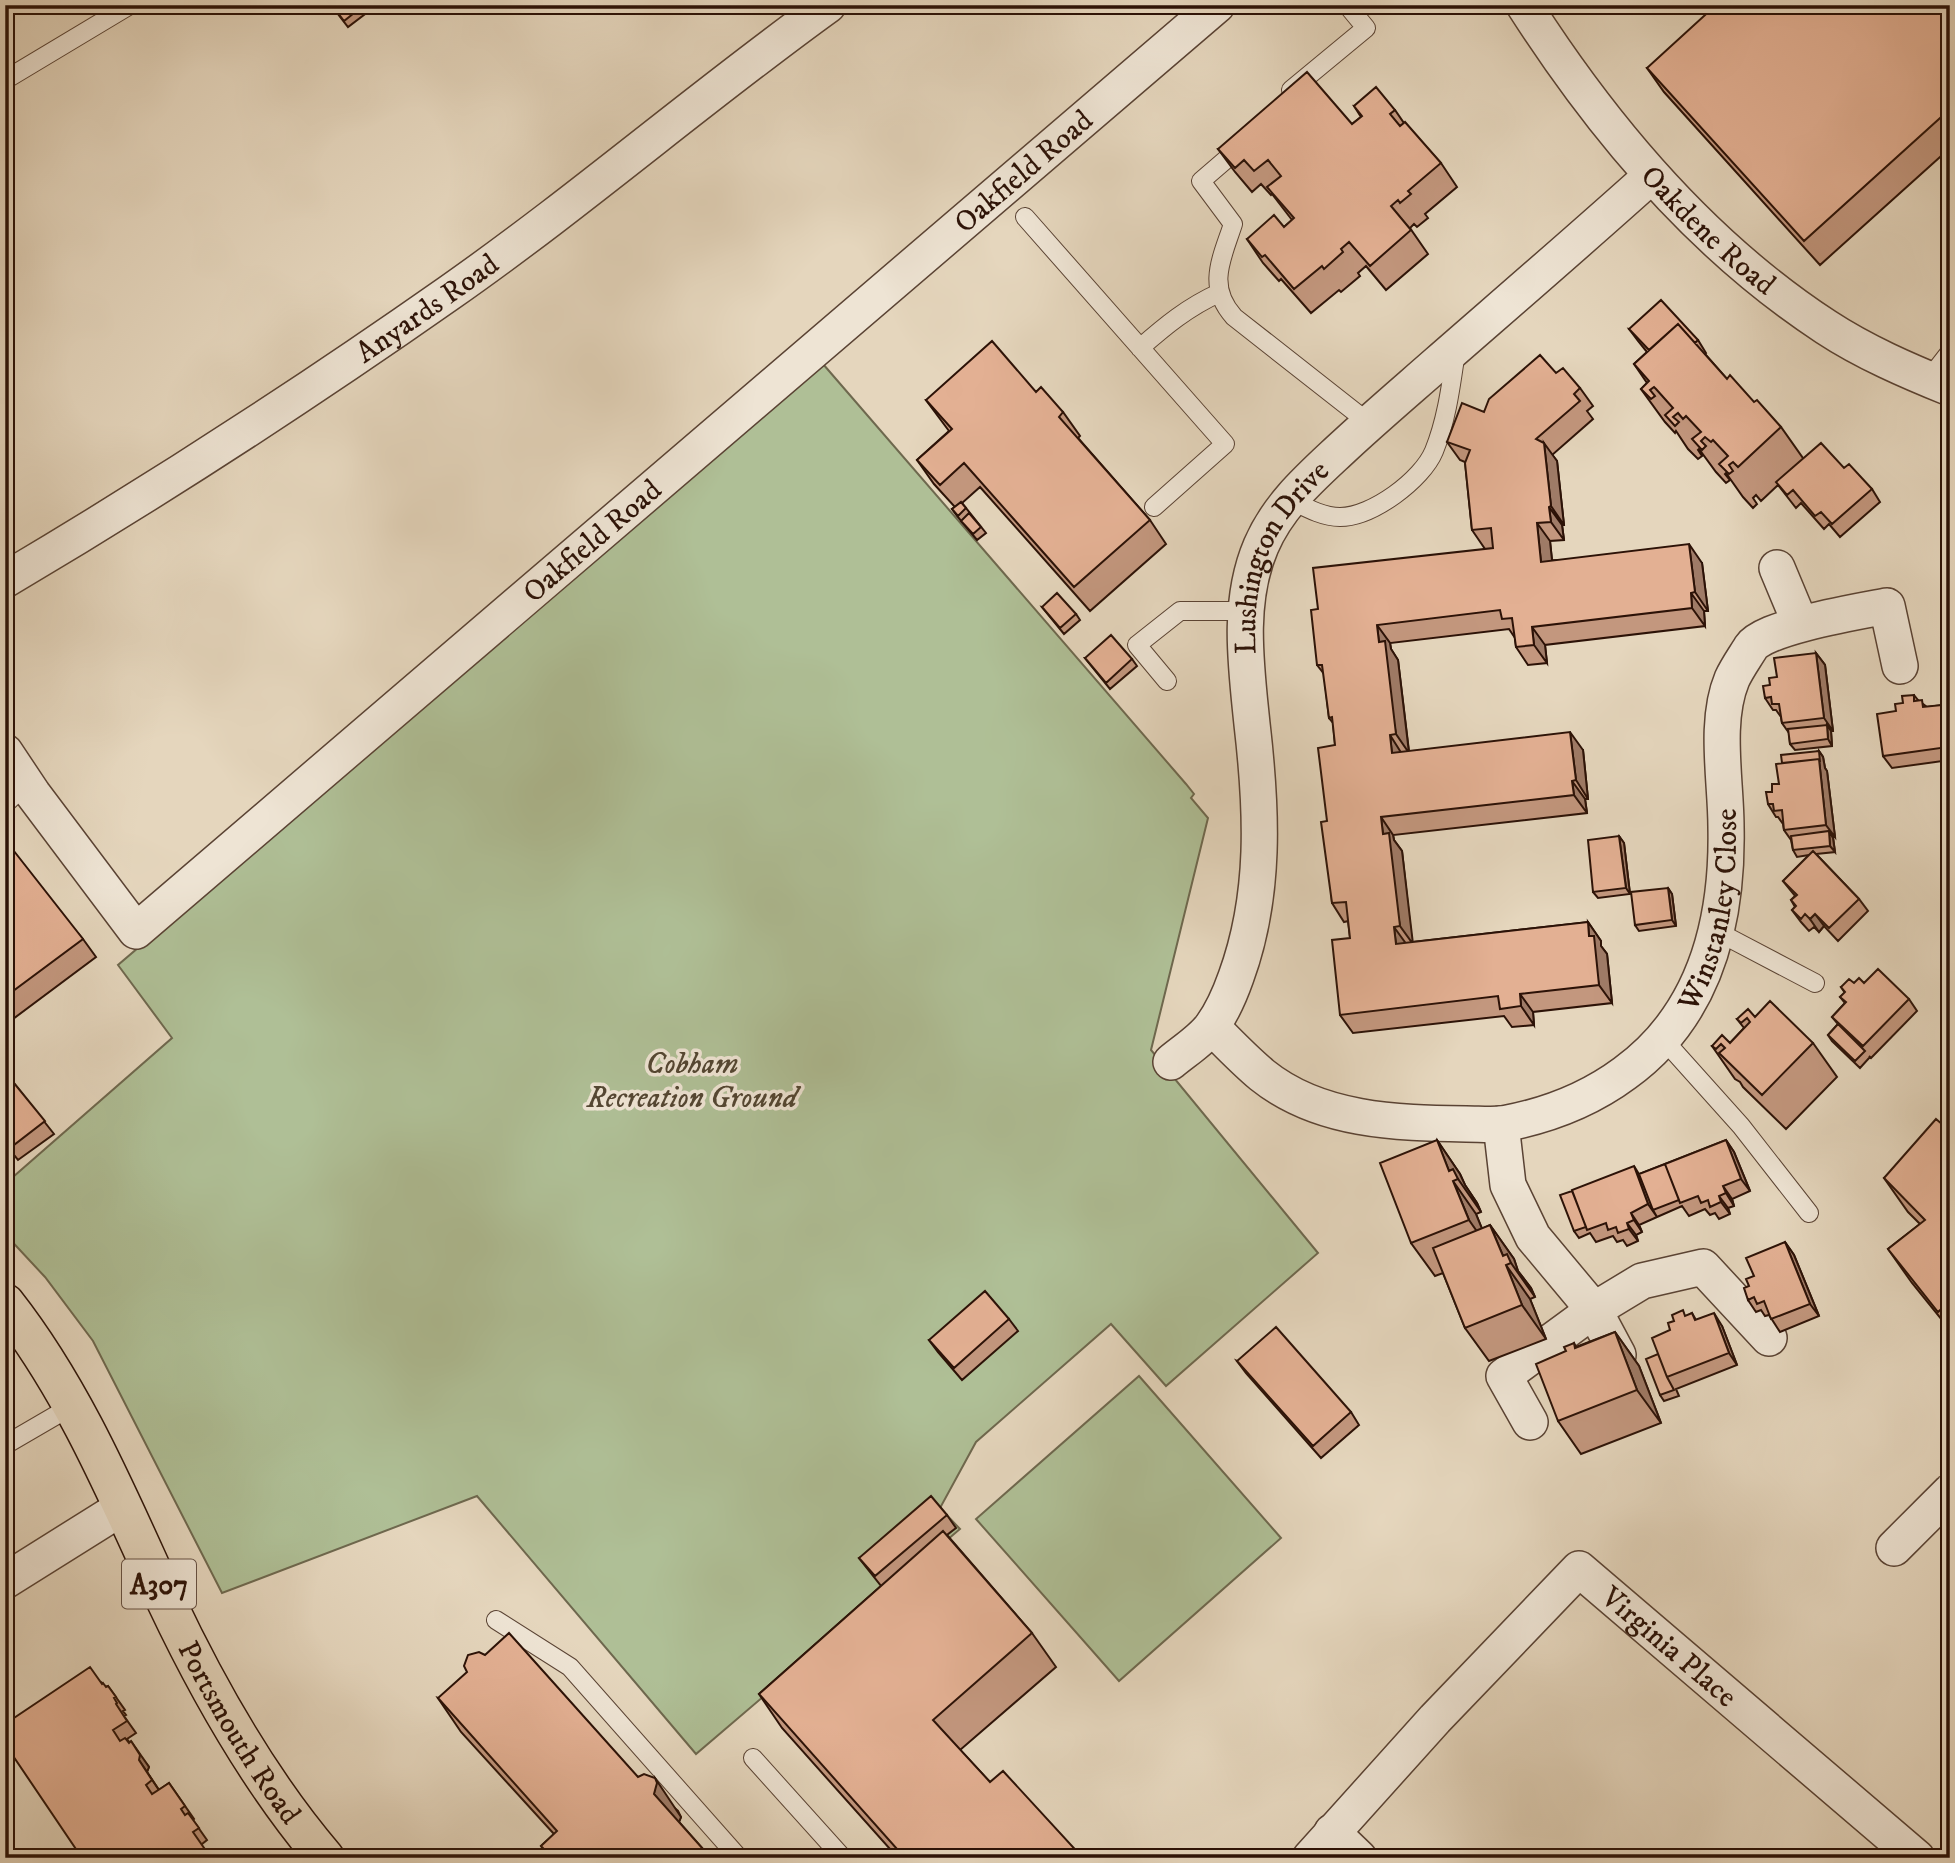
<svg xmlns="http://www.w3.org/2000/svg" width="1955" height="1863" font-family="'IM FELL DW Pica',serif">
	<rect width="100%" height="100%" fill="#e5d6bd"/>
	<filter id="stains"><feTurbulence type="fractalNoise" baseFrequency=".00286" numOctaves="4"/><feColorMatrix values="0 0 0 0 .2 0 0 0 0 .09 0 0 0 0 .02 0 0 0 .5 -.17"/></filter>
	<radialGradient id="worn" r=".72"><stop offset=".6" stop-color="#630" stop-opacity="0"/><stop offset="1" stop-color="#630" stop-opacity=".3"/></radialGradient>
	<path fill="#afbf96" stroke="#6e684e" stroke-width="2" d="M823 364 1186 784 1194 794 1191 798 1208 818 1151 1050 1318 1253 1166 1386 1111 1324 976 1442 940 1508 960 1529 696 1754 477 1496 222 1593 93 1341 45 1277 5 1234V1184L172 1038 118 965Z
		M1139 1376 1281 1538 1119 1681 976 1519Z"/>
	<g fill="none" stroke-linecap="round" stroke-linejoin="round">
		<defs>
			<path id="service" d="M5 80 130 5
				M1291 90 1366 28 1347 5
				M1244 144 1201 181 1233 224C1222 258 1206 286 1234 317L1369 423
				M1025 217 1225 444 1154 507
				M1140 348C1165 326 1188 307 1219 293
				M1929 379 1950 352
				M1289 499C1305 507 1322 517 1340 517 1372 517 1422 480 1434 451 1447 419 1451 385 1456 351
				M1167 681 1137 645 1180 611H1245
				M5 804 26 784
				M1716 931 1815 983
				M1663 1039 1741 1126 1809 1213
				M5 1445 72 1406
				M496 1620 570 1667 739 1858
				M753 1758 843 1858"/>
			<g id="minor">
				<path id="s1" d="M1524 5C1604 130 1702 246 1826 327 1864 352 1908 371 1950 388"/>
				<path d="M1777 568 1800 623"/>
				<path id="s2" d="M5 580C157 490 305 394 449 293 579 202 699 98 828 5"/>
				<path id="s3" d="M5 752 33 794 136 931 1217 5"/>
				<path id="s4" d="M1212 1027C1228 1043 1244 1060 1262 1075 1319 1121 1396 1123 1466 1124 1478 1124 1491 1125 1503 1124 1546 1116 1590 1099 1625 1073 1705 1015 1728 922 1726 827 1726 781 1714 722 1732 679 1737 668 1745 657 1751 647 1764 627 1861 611 1887 606L1900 666"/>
				<path id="s5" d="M1171 1062C1184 1051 1202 1040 1212 1026 1222 1012 1230 994 1236 977 1266 895 1262 810 1252 724 1246 665 1237 602 1261 546 1278 506 1309 479 1340 450 1372 420 1405 392 1438 363 1509 301 1581 239 1651 176"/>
				<path d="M1501 1124 1508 1185 1533 1237 1594 1310 1618 1355"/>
				<path d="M1530 1422 1504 1376 1594 1310 1642 1281 1703 1267 1769 1338"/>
				<path d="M1894 1548 1950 1492"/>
				<path d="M5 1581 123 1507"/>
				<path d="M1332 1832 1359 1858"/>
				<path id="s6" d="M1310 1858 1435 1719 1579 1569 1917 1858"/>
			</g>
			<g id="primary">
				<path id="s7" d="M5 1303C75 1392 119 1499 166 1601 209 1692 260 1782 325 1858"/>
			</g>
		</defs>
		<use href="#service" stroke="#5a4334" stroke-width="20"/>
		<use href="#minor" stroke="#5a4334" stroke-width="38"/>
		<use href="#primary" stroke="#2c1207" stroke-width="41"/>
		<use href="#service" stroke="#eee4d4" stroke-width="18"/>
		<use href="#minor" stroke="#eee4d4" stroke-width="35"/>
		<use href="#primary" stroke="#e5d6bd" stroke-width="38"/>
	</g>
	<path fill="#c3977e" stroke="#2c1207" stroke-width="2" d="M331 5H377L348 27Z
		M1950 5V148L1820 265 1664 92 1647 68Z
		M1354 106 1395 110 1404 123 1441 163 1457 187 1425 214 1428 218 1417 227 1414 224 1410 228 1428 254 1386 290 1366 266 1358 273 1360 276 1341 292 1339 290 1311 313 1281 279 1279 281 1263 263 1247 239 1284 227 1292 220 1272 194 1271 195 1261 184 1252 192 1235 172 1218 149 1352 124 1361 117Z
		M1629 329 1698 340 1706 353 1705 354 1727 379 1781 427 1803 458 1844 468 1872 489 1880 502 1840 537 1829 524 1824 529 1801 503 1796 508 1778 485 1761 501 1756 495 1753 498 1757 504 1753 508 1743 497 1726 473 1725 474 1730 480 1726 483 1716 472 1699 449 1698 450 1702 456 1698 459 1688 449 1676 431 1675 433 1665 422 1641 389 1647 383 1634 364 1647 352 1638 341Z
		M1556 373 1580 388 1593 406 1587 411 1593 419 1552 455 1557 461 1564 525H1562L1564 540 1550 541 1552 560 1702 563 1708 611H1704L1705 626 1545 645 1547 663 1528 665 1516 647 1515 638 1509 629 1390 643 1391 649 1398 660 1409 751 1583 750 1588 799H1585L1587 813 1393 835 1394 840 1402 851 1412 942 1588 922 1601 941V946L1607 954 1612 1003 1533 1012 1534 1025 1512 1027 1504 1016 1353 1033 1340 1015 1350 938 1348 921 1344 922 1332 903 1327 821 1335 745 1333 723 1329 718 1324 674 1317 665 1318 609 1485 549 1472 530 1465 462 1460 460 1447 442 1484 412Z
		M1036 392 1063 412 1080 436 1078 438 1150 520 1166 544 1090 611 980 487 962 503 986 533 977 540 957 516 952 509 955 507 934 484 917 460 949 431 926 400Z
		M1042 607 1076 614 1080 620 1064 634Z
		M1816 653 1825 665 1833 731H1831L1832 746 1795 750 1790 744 1789 733 1782 723 1781 717 1776 710H1773L1765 698 1770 685 1777 677Z
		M1085 658 1132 659 1137 666 1110 689Z
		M1914 695 1918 700 1927 707 1942 705 1950 715V760L1892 768 1883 756 1896 711 1903 703Z
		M1819 751 1823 757 1825 768 1827 771 1835 837H1833L1835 852 1816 854 1859 899 1868 911 1838 941 1824 926 1819 932 1814 927 1809 931 1801 922 1792 910 1795 907 1791 900 1795 896 1783 881 1809 855 1797 857 1793 850 1791 840 1784 830 1783 824 1778 817H1776L1768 804 1772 792 1779 784 1782 763Z
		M1619 836 1624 843 1630 894 1598 898 1593 892Z
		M5 849 83 939 96 957 5 1025Z
		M1668 888 1672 894 1676 926 1639 931 1635 925Z
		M1854 983H1864L1909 999 1917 1011 1871 1058 1869 1056 1870 1057 1860 1068 1832 1041 1828 1035 1838 1024 1832 1017 1845 1003 1840 997 1845 993 1841 987Z
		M1755 1017 1813 1043 1837 1077 1786 1129 1743 1087 1740 1082 1735 1079 1712 1046 1730 1043 1744 1028 1737 1019Z
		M5 1072 54 1134 18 1160 5 1144Z
		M1950 1131V1330L1912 1283 1888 1249 1920 1224 1908 1212 1884 1178Z
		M1437 1140 1460 1174 1465 1185 1477 1203 1481 1212 1476 1214 1482 1229 1490 1225 1514 1259 1518 1271 1531 1288 1535 1297 1530 1299 1546 1339 1489 1361 1465 1328 1443 1273 1435 1276 1411 1243Z
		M1726 1140 1734 1152 1750 1191 1732 1199 1734 1206 1728 1208 1730 1214 1719 1219 1715 1213 1710 1215 1705 1209 1689 1216 1682 1206 1657 1217 1639 1225 1642 1232 1636 1235 1638 1241 1627 1246 1623 1240 1617 1242 1613 1236 1596 1242 1590 1233 1579 1238 1574 1231 1639 1174Z
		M1785 1242 1794 1255 1819 1316 1780 1332 1769 1315 1765 1316 1761 1310 1756 1312 1748 1300 1749 1286 1754 1276Z
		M1692 1313 1696 1320 1722 1326 1737 1365 1676 1389 1679 1396 1664 1401 1660 1395 1658 1354 1670 1330 1687 1316Z
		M1009 1319 1018 1331 962 1380 938 1352 929 1340Z
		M1615 1332 1639 1366 1661 1423 1581 1454 1558 1421 1566 1351 1574 1343 1576 1347Z
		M1237 1361 1351 1412 1359 1425 1321 1458 1246 1373Z
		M947 1515 956 1528 947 1535 1032 1633 1056 1667 960 1750 990 1782 1083 1858H898L782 1728 759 1694 881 1586 859 1558Z
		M102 1683 106 1687 108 1686 125 1710 123 1711 126 1715 124 1716 136 1733 127 1739 149 1767 147 1772 159 1790 169 1783 194 1819 193 1820 207 1840 202 1844 82 1858Z
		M438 1698 638 1777 678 1811 681 1817 679 1822 711 1858H549L541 1846 554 1834 461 1732Z"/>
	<path fill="#9f7b67" stroke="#2c1207" stroke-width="2" d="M1544 443 1557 461 1564 525 1551 506Z
		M1549 507 1562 525 1564 540 1551 522Z
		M1537 523 1550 541 1554 580 1541 562Z
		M1689 544 1702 563 1708 611 1695 592Z
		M1691 593 1704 611 1705 626 1692 608Z
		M1377 625 1390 643 1391 649 1398 660 1409 753 1396 734 1379 642Z
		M1532 627 1545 645 1547 663 1534 645Z
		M1816 653 1825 665 1833 731 1824 718Z
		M1942 705 1950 715V749L1948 747Z
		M1827 725 1831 731 1832 746 1828 739Z
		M1570 732 1583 750 1588 799 1576 780Z
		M1390 735 1402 754 1392 753Z
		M1819 751 1823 757 1825 768 1827 771 1835 837 1826 825 1819 759Z
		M1572 781 1585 799 1587 813 1574 795Z
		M1381 817 1393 835 1394 840 1402 851 1413 944 1400 926 1383 834Z
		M1829 831 1833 838 1835 852 1830 846Z
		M1619 836 1624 843 1630 894 1626 888Z
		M1668 888 1672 894 1676 926 1672 920Z
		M1815 914 1824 926 1819 932 1810 919Z
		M1588 922 1601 941V946L1607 954 1612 1003 1599 985 1589 936Z
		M1394 927 1407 945 1396 944Z
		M1520 994 1533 1012 1534 1025 1521 1006Z
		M1437 1140 1460 1174 1465 1185 1477 1203 1481 1212 1458 1179 1449 1171Z
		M1726 1140 1734 1152 1750 1191 1741 1179Z
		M1634 1166 1642 1179 1653 1210 1657 1217 1648 1204Z
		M1453 1181 1476 1214 1492 1253 1469 1220Z
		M1723 1186 1732 1199 1734 1206 1726 1193Z
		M1719 1196 1728 1208 1730 1214 1721 1202Z
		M1631 1213 1639 1225 1642 1232 1634 1220Z
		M1627 1223 1636 1235 1638 1241 1629 1229Z
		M1490 1225 1514 1259 1518 1271 1531 1288 1535 1297 1511 1263 1503 1256Z
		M1785 1242 1794 1255 1819 1316 1810 1304Z
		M1506 1265 1530 1299 1546 1339 1522 1305Z
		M1714 1313 1722 1326 1737 1365 1729 1353Z
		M1615 1332 1639 1366 1661 1423 1637 1390Z
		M131 1741 149 1767 147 1772 161 1793 139 1760Z
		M655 1778 681 1817 677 1827 654 1794Z"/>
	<path fill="#e3b093" stroke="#2c1207" stroke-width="2" d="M332 5H364L344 21Z
		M1716 5H1950V109L1804 241 1647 68Z
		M1307 72 1352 124 1362 116 1354 106 1376 87 1395 110 1390 114 1400 126 1405 122 1441 163 1408 191 1411 194 1400 203 1398 200 1391 206 1411 230 1370 266 1349 242 1341 249 1343 252 1324 269 1322 266 1294 289 1265 255 1262 257 1247 239 1274 215 1284 227 1294 218 1267 187 1281 176 1268 160 1254 171 1244 160 1235 168 1218 149Z
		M1661 300 1698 340 1695 343 1678 324 1649 350 1629 329Z
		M1678 324 1727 379 1730 375 1754 402 1757 400 1781 427 1738 467 1733 462 1729 465 1733 471 1729 474 1719 464 1728 456 1713 440 1711 442 1705 437 1701 441 1706 446 1702 450 1692 439 1701 432 1686 416 1683 419 1678 413 1673 417 1679 422 1675 426 1665 415 1673 408 1656 389 1654 387 1650 390 1655 396 1651 399 1641 389 1649 381 1634 364Z
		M992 341 1036 392 1041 387 1063 412 1059 417 1150 520 1074 587 964 463 940 485 917 460 952 429 926 400Z
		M1540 355 1556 373 1563 368 1580 388 1574 394 1580 401 1536 439 1544 443 1551 506 1549 507 1551 522 1537 523 1541 562 1689 544 1695 592 1691 593 1692 608 1532 627 1534 645 1516 647 1512 618 1502 619 1500 610 1377 625 1379 642 1385 641 1396 734 1390 735 1392 753 1570 732 1576 780 1572 781 1574 795 1381 817 1383 834 1389 833 1400 926 1394 927 1396 944 1588 922 1589 936H1594L1599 985 1520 994 1521 1006 1500 1009 1498 996 1340 1015 1332 940 1350 938 1346 902 1332 903 1321 822 1327 821 1318 748 1335 745 1332 717 1329 718 1322 665H1317L1311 610 1318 609 1313 568 1493 548 1491 528 1472 530 1465 463 1470 450 1447 442 1462 403 1484 412 1489 399Z
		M1821 443 1844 468 1849 464 1872 489 1832 524 1821 512 1815 516 1793 490 1787 495 1776 482Z
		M961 502 966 508 958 516 952 509Z
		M969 513 981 527 973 534 961 521Z
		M1057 593 1076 614 1060 628 1042 607Z
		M1111 635 1132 659 1106 683 1085 658Z
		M1816 653 1824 718 1782 723 1779 704H1772L1771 697 1765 698 1763 686 1770 685 1769 678 1777 677 1774 658Z
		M1950 671V686L1942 677Z
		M1914 695V701L1922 700 1923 707 1942 705 1948 747 1883 756 1877 714 1896 711 1895 704 1903 703 1902 696Z
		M1827 725 1828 739 1790 744 1788 729Z
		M1819 751 1820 762 1819 759 1782 763 1781 755Z
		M1819 759 1826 825 1784 830 1782 810 1774 811 1773 804H1768L1766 792H1772V784H1779L1776 764Z
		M1829 831 1830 846 1793 850 1791 836Z
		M1619 836 1626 888 1593 892 1588 840Z
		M10 846 83 939 5 997V849Z
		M1813 851 1859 899 1829 928 1815 914 1810 919 1805 914 1801 919 1792 910 1796 906 1791 900 1797 895 1783 881Z
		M1668 888 1672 920 1635 925 1631 892Z
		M1878 969 1909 999 1863 1046 1832 1017 1846 1002 1840 997 1845 992 1841 987 1849 979 1854 983 1859 978 1864 983Z
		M1770 1001 1813 1043 1762 1095 1719 1053 1725 1048 1721 1044 1716 1049 1712 1046 1722 1035 1730 1043 1750 1022 1747 1018 1741 1023 1737 1019 1748 1009 1755 1017Z
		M1838 1024 1865 1051 1855 1061 1828 1035Z
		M5 1072 45 1121 10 1148 5 1142Z
		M1936 1119 1950 1131V1301L1938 1312 1888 1249 1925 1220 1884 1178Z
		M1437 1140 1449 1171 1453 1169 1458 1179 1453 1181 1469 1220 1411 1243 1380 1163Z
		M1726 1140 1741 1179 1723 1186 1726 1193 1719 1196 1721 1202 1710 1207 1708 1200 1701 1203 1698 1196 1680 1203 1665 1164Z
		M1665 1164 1679 1200 1653 1210 1639 1174Z
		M1634 1166 1648 1204 1631 1213 1634 1220 1627 1223 1629 1229 1618 1233 1616 1227 1608 1230 1606 1223 1587 1230 1572 1190Z
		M1572 1191 1586 1227 1574 1231 1560 1195Z
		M1490 1225 1503 1256 1507 1254 1511 1263 1506 1265 1522 1305 1465 1328 1433 1248Z
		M1785 1242 1810 1304 1771 1319 1764 1301 1757 1304 1754 1297 1748 1300 1744 1288 1749 1286 1746 1279 1754 1276 1746 1258Z
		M985 1291 1009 1319 954 1368 929 1340Z
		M1683 1310 1685 1316 1692 1313 1695 1320 1714 1313 1729 1353 1667 1377 1652 1338 1670 1330 1668 1323 1674 1321 1672 1315Z
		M1276 1327 1351 1412 1313 1446 1237 1361Z
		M1615 1332 1637 1390 1558 1421 1536 1364 1566 1351 1564 1347 1574 1343 1575 1348Z
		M1658 1354 1667 1377 1674 1390 1660 1395 1646 1359Z
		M931 1496 947 1515 875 1576 859 1558Z
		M943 1531 1032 1633 933 1720 990 1782 1003 1771 1083 1858H905L759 1694Z
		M509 1633 638 1777 644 1774 655 1778 657 1783 654 1794 711 1858H552L541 1846 557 1831 438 1698 467 1672 464 1666 468 1655 479 1652 485 1655Z
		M90 1667 102 1684 103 1683 106 1687 108 1686 116 1697 114 1698 117 1703 116 1704 127 1721 113 1730 120 1741 125 1738 129 1743 131 1741 140 1755 139 1760 152 1780 146 1785 152 1794 169 1783 185 1806 181 1809 185 1815 188 1813 199 1828 193 1832 211 1858H82L5 1744V1724Z"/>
	<g text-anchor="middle" stroke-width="7" stroke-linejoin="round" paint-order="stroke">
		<rect fill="#eee4d4" stroke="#665144" stroke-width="2" x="122" y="1559.5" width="74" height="49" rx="5"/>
		<g font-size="28" font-weight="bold" fill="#2c1207">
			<text x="159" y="1594">A307</text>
		</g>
		<g font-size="30" fill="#2c1207" stroke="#eee4d4">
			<text dy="10" stroke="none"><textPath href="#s3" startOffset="1390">Oakfield Road</textPath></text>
			<text dy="10" stroke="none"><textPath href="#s1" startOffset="292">Oakdene Road</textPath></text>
			<text dy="10" stroke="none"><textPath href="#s2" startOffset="502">Anyards Road</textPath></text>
			<text dy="10" stroke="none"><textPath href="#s3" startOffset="822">Oakfield Road</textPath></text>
			<text dy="10" stroke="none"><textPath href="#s5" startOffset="542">Lushington Drive</textPath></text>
			<text dy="10" stroke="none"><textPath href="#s4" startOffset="646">Winstanley Close</textPath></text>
			<text dy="10" stroke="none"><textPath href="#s6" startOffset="514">Virginia Place</textPath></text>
			<text dy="10" stroke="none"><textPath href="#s7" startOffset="490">Portsmouth Road</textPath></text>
		</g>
		<g font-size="30" font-style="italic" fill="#534632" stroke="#eee4d4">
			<text x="692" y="1073">Cobham<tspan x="692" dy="34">Recreation Ground</tspan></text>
		</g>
	</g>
	<rect width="1955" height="1863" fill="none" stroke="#e5d6bd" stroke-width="28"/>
	<rect x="7" y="7" width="1941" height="1849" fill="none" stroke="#2c1207" stroke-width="3.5"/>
	<rect x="14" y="14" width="1927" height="1835" fill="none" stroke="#2c1207" stroke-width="2"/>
	<rect width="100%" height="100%" filter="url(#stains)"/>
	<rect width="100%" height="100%" fill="url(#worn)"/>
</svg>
